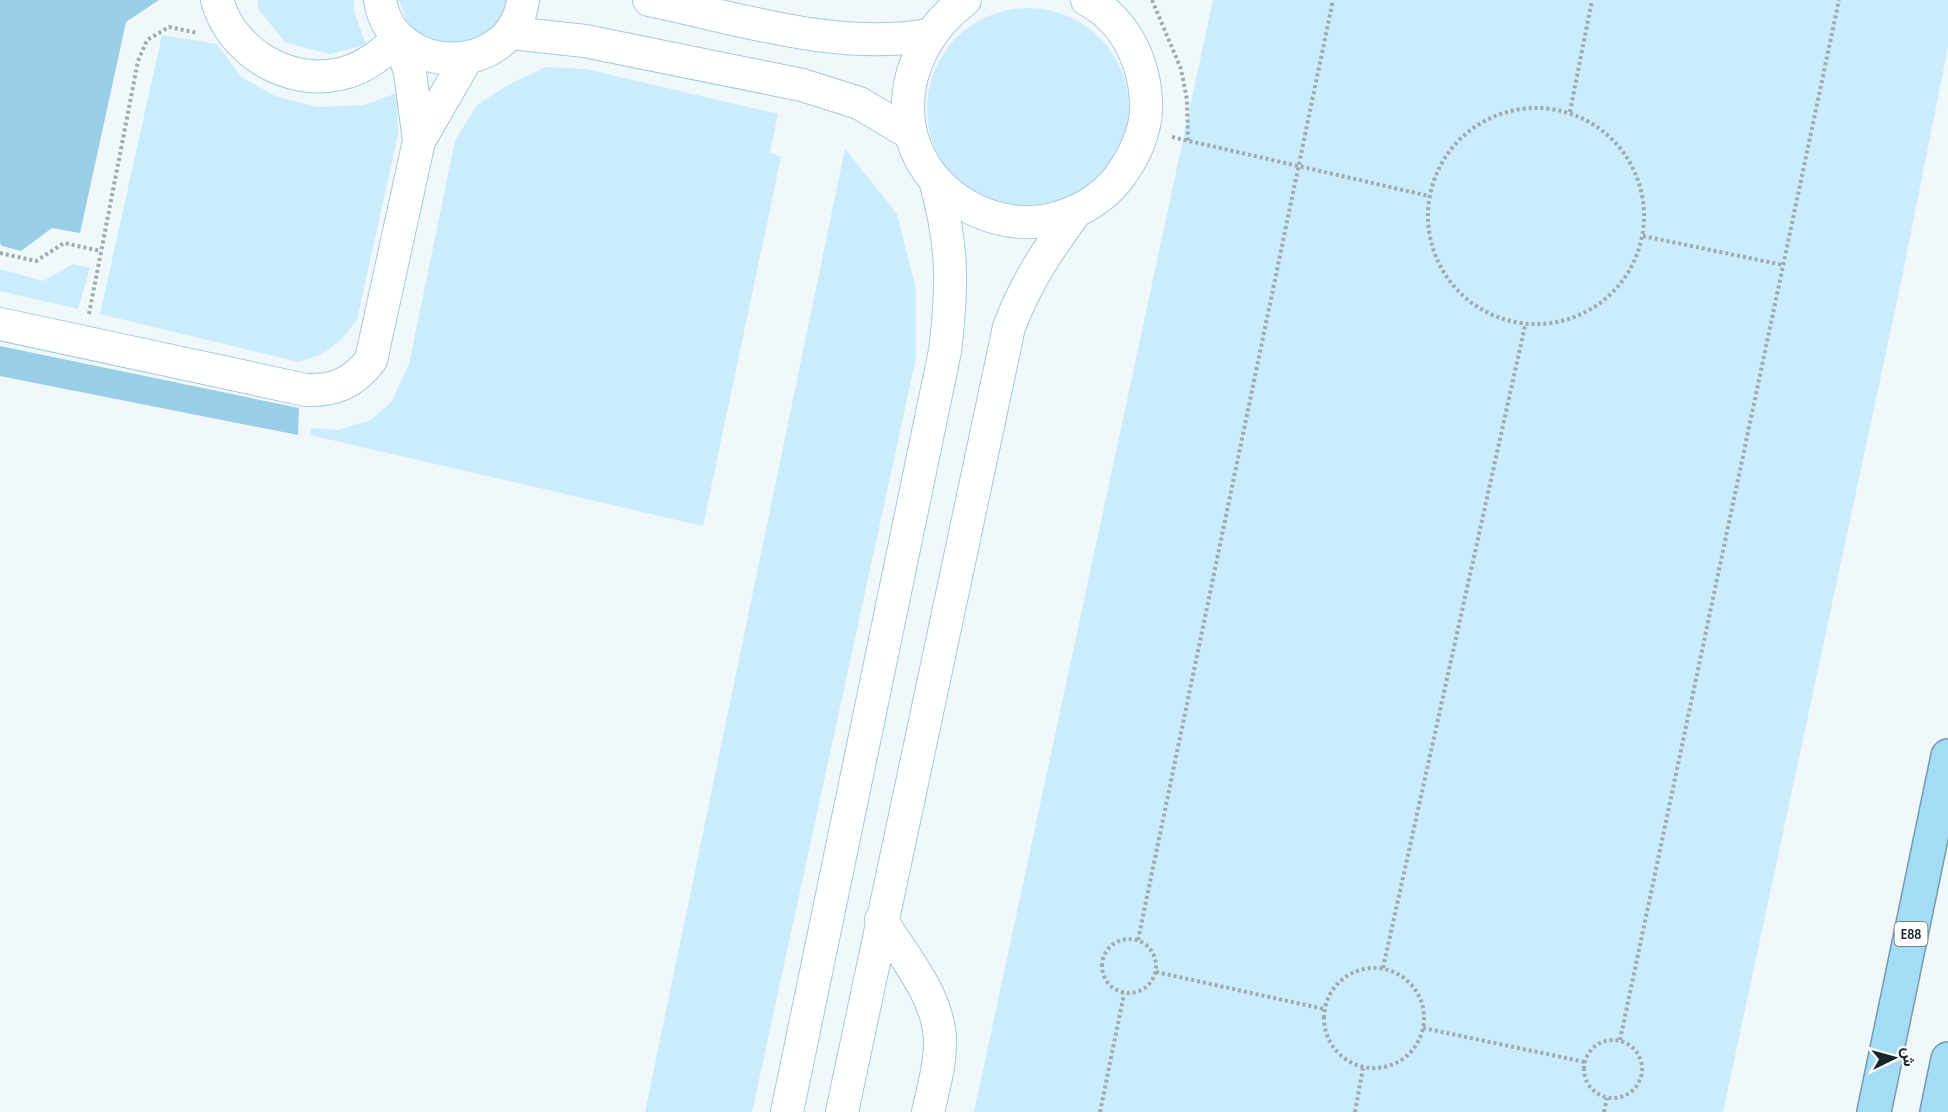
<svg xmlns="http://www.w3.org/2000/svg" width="1948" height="1112" font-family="'Sofia Sans Condensed',Vazirmatn,sans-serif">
	<rect width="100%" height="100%" fill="#f0f8fc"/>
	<path fill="#cbecfc" d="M258 0H354V11L366 45 329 54 285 42 258 9Z
		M399 0H514L504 28 443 50 409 27Z
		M1213 0H1948V47L1900 287 1723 1112H974Z
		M927 109a101 101 0 1 1 202 0a101 101 0 1 1-202 0Z
		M162 35 217 44 241 77 275 96 317 107 364 105 397 93 398 134 357 320C338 345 329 353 299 362L100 314Z
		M546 67 586 69 778 114 770 152 781 157 703 526 310 435 311 428 338 430 371 420 392 401 409 364 455 141 476 106 506 86Z
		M845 149 897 214 916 289V358L752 1112H645Z
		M73 264 90 268 78 309 0 291V269L43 281Z"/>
	<path fill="#99cee7" d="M0 0H159L126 22 80 233 52 228 21 251 2 246 0 243Z
		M0 346 299 408 298 435 0 376Z"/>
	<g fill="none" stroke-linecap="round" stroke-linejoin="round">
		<defs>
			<path id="minor" d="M217 0C231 51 287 86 340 74 364 69 381 54 399 39L410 72 419 141
				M380 0C392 78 513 78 523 0
				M649 0C741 19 836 51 929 35
				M965 0C890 56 885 163 973 209 999 222 1029 226 1057 218 1081 211 1101 199 1117 180 1134 158 1148 129 1146 101 1144 60 1124 19 1087 0
				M511 33 585 41 802 85 859 103 911 134
				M0 324 306 390C335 391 353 383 371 360L419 141 467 58
				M881 920C904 957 941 999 940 1044 940 1066 933 1090 928 1112
				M787 1112 945 351C953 285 953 244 935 180
				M842 1112 1009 327C1027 281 1046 252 1075 213"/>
			<path id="highway" d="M1874 1112 1948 756
				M1937 1112 1948 1059"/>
		</defs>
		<use href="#minor" stroke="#a5cadc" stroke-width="34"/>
		<use href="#highway" stroke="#739caf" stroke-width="36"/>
		<path stroke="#a0abb0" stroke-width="4" stroke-dasharray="3 3" stroke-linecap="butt" d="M1152 0 1181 69 1187 100 1188 141
			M1428 216a108 108 0 1 1 216 0a108 108 0 1 1-216 0Z
			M1570 112 1592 0
			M1172 137 1429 196
			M1643 236 1783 265
			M0 253 36 261 64 243 101 251
			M89 314 138 61 147 40 169 27 198 33
			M1102 966a27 27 0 1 1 54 0a27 27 0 1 1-54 0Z
			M1138 940 1333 0
			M1324 1018a50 50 0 1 1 100 0a50 50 0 1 1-100 0Z
			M1383 968 1525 326
			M1156 972 1324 1009
			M1423 1028 1585 1062
			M1620 1040 1839 0
			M1584 1069a29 29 0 1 1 58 0a29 29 0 1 1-58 0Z
			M1100 1112 1124 994
			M1355 1112 1363 1068
			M1604 1112 1607 1098"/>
		<use href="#minor" stroke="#fff" stroke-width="32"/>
		<use href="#highway" stroke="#a5dcf5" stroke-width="33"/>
	</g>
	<g text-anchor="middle" stroke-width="4.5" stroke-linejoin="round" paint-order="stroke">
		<rect fill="#fff" stroke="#5d676b" stroke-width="1.5" x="1894.5" y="922" width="33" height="24" rx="4.5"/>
		<g font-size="15" font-weight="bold" fill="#17262c">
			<text x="1911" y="939">E88</text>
		</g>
	</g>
	<g transform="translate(1894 1058) rotate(85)" stroke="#ffffff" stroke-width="4.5" paint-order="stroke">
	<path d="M0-4.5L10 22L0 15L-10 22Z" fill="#17262c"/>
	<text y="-9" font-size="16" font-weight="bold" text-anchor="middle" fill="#17262c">ش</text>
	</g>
</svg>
